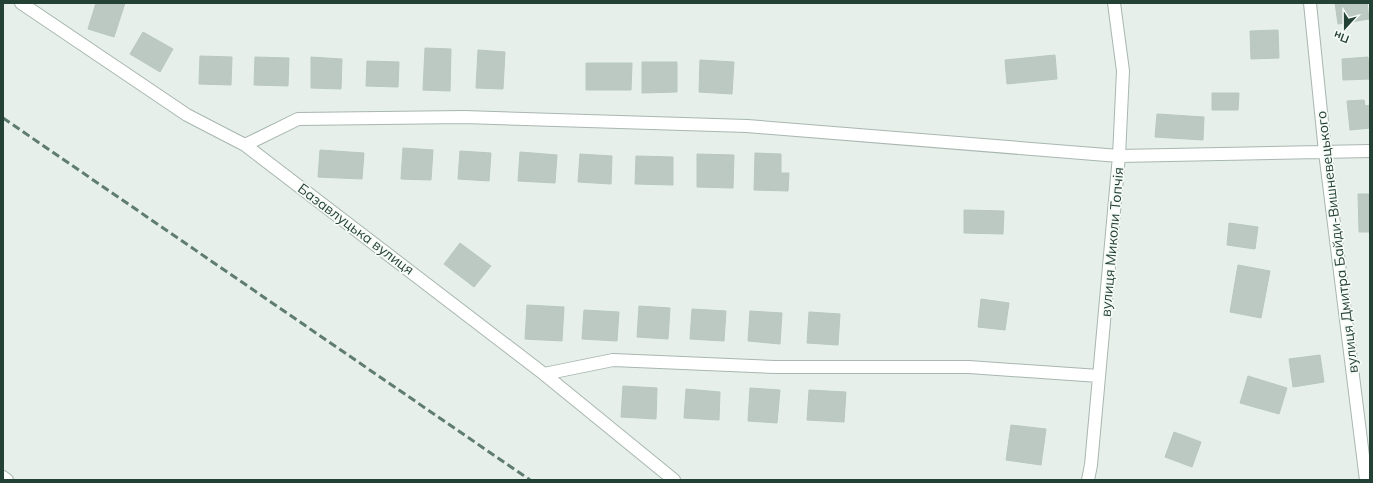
<svg xmlns="http://www.w3.org/2000/svg" width="1373" height="483" font-family="Mulish,sans-serif">
	<rect width="100%" height="100%" fill="#e6efe9"/>
	<path fill="#bbc9c2" stroke="#b8c8bf" d="M96 3H125L114 37 88 29Z
		M1335 3H1367L1369 19 1338 24Z
		M1278 30 1279 58 1251 59 1250 31Z
		M143 32 173 49 160 72 130 54Z
		M425 48 451 49 450 91 423 90Z
		M478 50 505 52 503 89 476 88Z
		M1055 55 1057 79 1007 84 1005 60Z
		M200 56 232 57 231 85 199 84Z
		M255 57 289 58 288 86 254 85Z
		M311 57 342 59 341 89 311 88Z
		M1368 57 1370 79 1343 80 1342 59Z
		M700 60 734 62 732 94 699 92Z
		M367 61 399 62 398 87 366 86Z
		M642 62H677V92L642 93Z
		M586 63H632L631 90H586Z
		M1212 93H1239L1238 110H1212Z
		M1364 100 1365 106 1370 105V128L1350 130 1347 101Z
		M1157 114 1204 117 1203 140 1155 137Z
		M403 148 433 150 431 180 401 179Z
		M320 150 364 153 362 179 318 177Z
		M460 151 491 153 489 181 458 179Z
		M520 152 557 155 555 183 518 181Z
		M755 153 781 154V173H789L788 191 754 190Z
		M580 154 612 156 611 184 578 182Z
		M697 154 734 155 733 188 697 187Z
		M636 156 673 157V185L635 184Z
		M1358 194H1370V232H1359Z
		M964 210 1004 211 1003 234 964 233Z
		M1229 223 1258 227 1255 249 1227 245Z
		M460 243 491 266 474 287 444 264Z
		M1238 265 1270 271 1261 318 1230 312Z
		M981 299 1009 303 1005 330 978 327Z
		M527 305 564 307 562 341 525 339Z
		M639 306 670 308 668 339 637 337Z
		M692 309 726 311 724 341 690 339Z
		M584 310 619 312 617 341 582 339Z
		M750 311 782 313 780 344 748 341Z
		M809 312 840 314 838 345 807 343Z
		M1320 355 1324 382 1293 387 1289 359Z
		M1248 376 1287 388 1279 414 1240 403Z
		M623 386 657 388 656 419 621 417Z
		M750 388 780 390 777 423 748 421Z
		M686 389 720 392 719 420 684 418Z
		M809 390 846 392 844 422 807 420Z
		M1011 425 1046 429 1041 465 1006 460Z
		M1174 432 1201 442 1192 467 1165 457Z"/>
	<g fill="none" stroke-linecap="round" stroke-linejoin="round">
		<defs>
			<path id="minor" d="M21 3 187 115 245 145 544 374 674 480
				M1310 3 1325 152 1366 480
				M245 145 298 119 464 117 747 126 1119 156 1370 151
				M544 374 613 360 775 367H969L1099 376
				M3 477 7 480
				M1088 480 1091 465 1119 156 1123 71 1114 3"/>
		</defs>
		<use href="#minor" stroke="#a8b7b0" stroke-width="14"/>
		<use href="#minor" stroke="#fff" stroke-width="12"/>
		<path stroke="#5f7c71" stroke-width="3" stroke-dasharray="8 4" stroke-linecap="butt" d="M3 118 530 480"/>
	</g>
	<g text-anchor="middle" stroke-width="3.5" stroke-linejoin="round" paint-order="stroke">
		<g font-size="14" fill="#244136" stroke="#f6fbf8">
			<text transform="translate(356 229) rotate(37)" y="5">Базавлуцька вулиця</text>
			<text transform="translate(1112 242) rotate(-85)" y="5">вулиця Миколи Топчія</text>
			<text transform="translate(1337 242) rotate(-97)" y="5">вулиця Дмитра Байди-Вишневецького</text>
		</g>
	</g>
	<rect width="1373" height="483" fill="none" stroke="#244136" stroke-width="8"/>
	<g transform="translate(1345 28) rotate(201)" stroke="#f6fbf8" stroke-width="3" paint-order="stroke">
	<path d="M0-3L7 15L0 10L-7 15Z" fill="#244136"/>
	<text y="-6" font-size="11" font-weight="bold" text-anchor="middle" fill="#244136">Пн</text>
	</g>
</svg>
